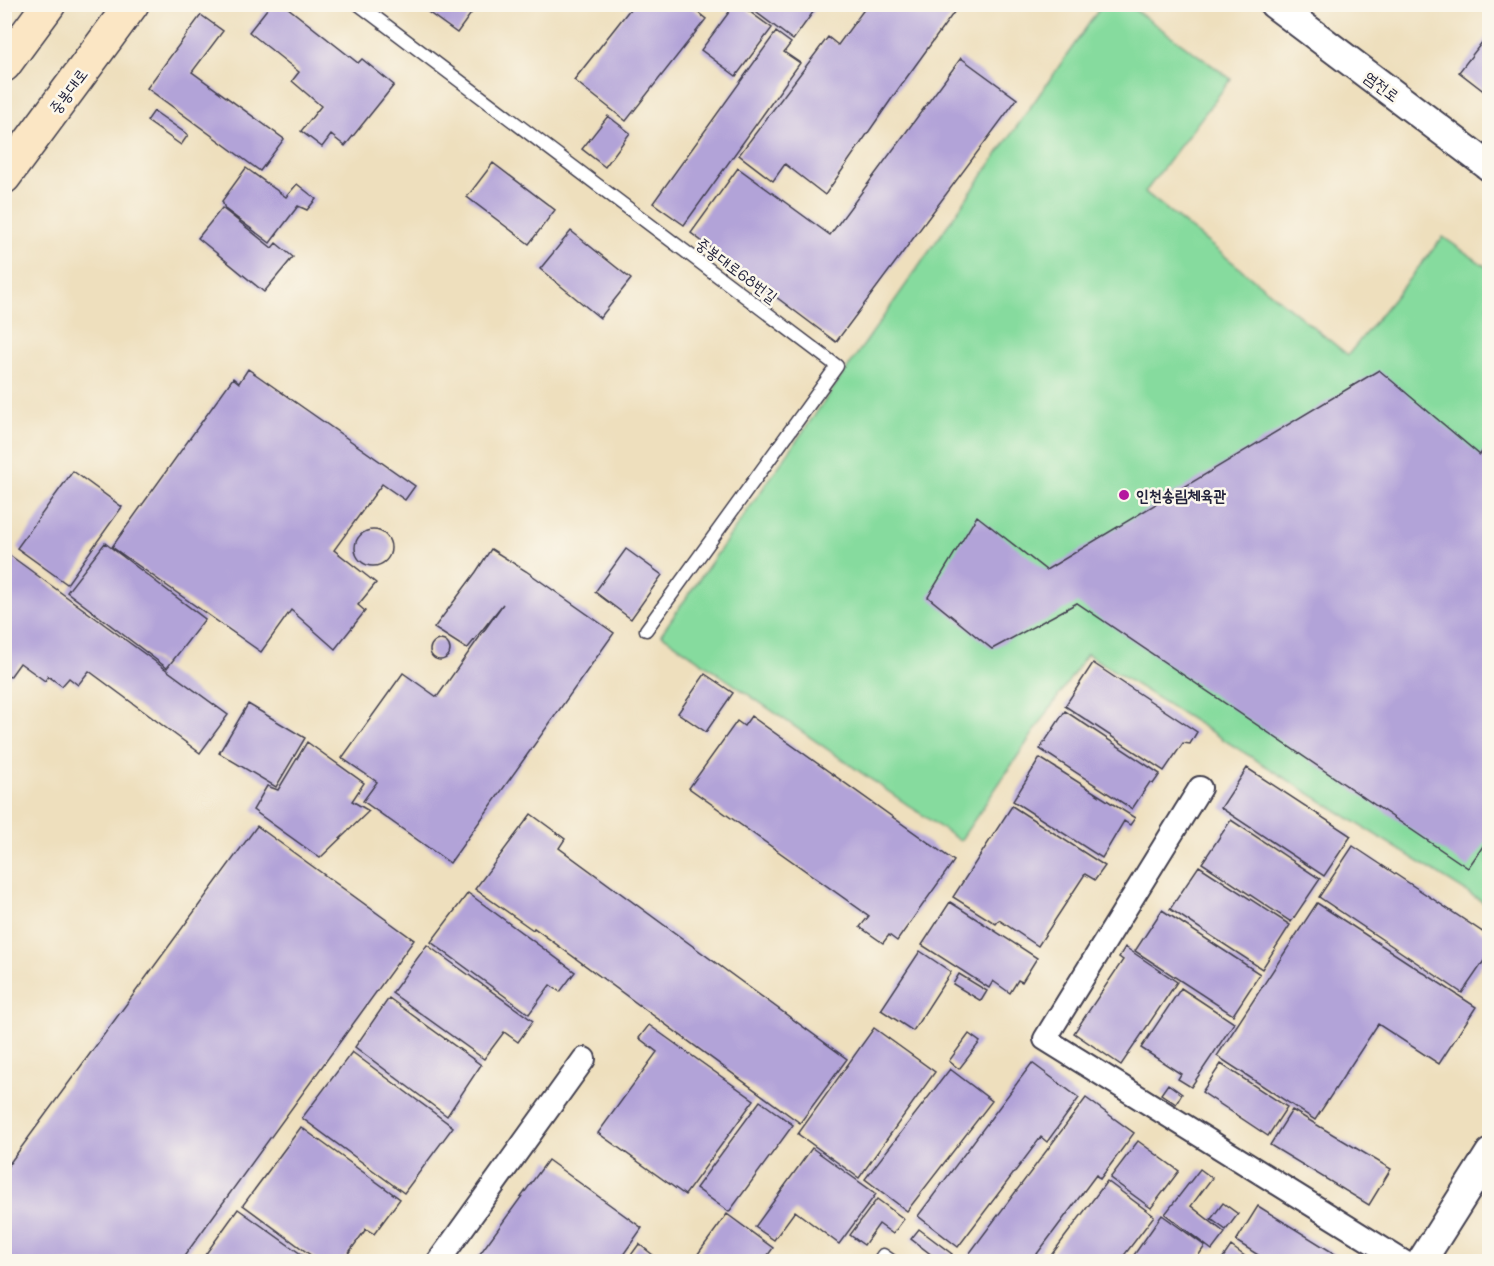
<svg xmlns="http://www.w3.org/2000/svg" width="1494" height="1266" font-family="Mali,'Poor Story',sans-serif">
	<rect width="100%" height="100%" fill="#fbf7ec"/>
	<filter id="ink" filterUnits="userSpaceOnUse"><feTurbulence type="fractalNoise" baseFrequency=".0167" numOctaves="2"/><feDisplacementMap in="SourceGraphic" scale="12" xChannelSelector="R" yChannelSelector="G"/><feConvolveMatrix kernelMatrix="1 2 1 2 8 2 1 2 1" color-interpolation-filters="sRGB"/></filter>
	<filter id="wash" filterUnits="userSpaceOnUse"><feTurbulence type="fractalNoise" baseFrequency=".008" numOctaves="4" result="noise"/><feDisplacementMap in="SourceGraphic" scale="24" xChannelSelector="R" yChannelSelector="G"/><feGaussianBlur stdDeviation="1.35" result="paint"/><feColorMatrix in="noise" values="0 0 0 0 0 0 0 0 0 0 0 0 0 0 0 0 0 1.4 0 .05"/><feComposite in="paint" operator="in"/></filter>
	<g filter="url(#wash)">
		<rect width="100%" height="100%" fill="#eedfbd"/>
		<path fill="#86db9e" stroke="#547e6c" stroke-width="1.5" d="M1102 5H1128L1231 79 1145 192 1348 355 1443 237 1489 269V906L1087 654 960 841 661 634Z"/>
		<g id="blocks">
			<path fill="#b2a3d8" d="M271 4H283L358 63 362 59 394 85 345 146 331 135 322 147 301 131 321 106 292 81 299 72 249 32Z
				M423 4H478L457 33 421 7Z
				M634 4H687L706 19 626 121 574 80Z
				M735 4H739L772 28 736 76 701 50Z
				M745 4H819L793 40Z
				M868 4H960L899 88 825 195 785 164 773 181 739 155 828 37 838 45Z
				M201 15 223 31 192 72 284 139 260 171 147 88Z
				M776 32 791 43 784 52 800 63 684 225 653 203Z
				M1490 32V96L1459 72Z
				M961 58 1017 99 836 342 691 233 738 168 830 235Z
				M154 111 188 135 181 145 147 121Z
				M608 116 630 133 605 167 582 149Z
				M493 163 555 210 529 244 467 197Z
				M246 168 286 197 297 184 316 199 307 210 298 206 270 243 225 209 222 201Z
				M222 208 272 248 276 243 293 257 264 292 198 238Z
				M571 231 631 279 600 318 540 269Z
				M248 369 415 486 405 500 382 484 334 550 376 583 358 605 365 611 335 649 291 610 261 652 112 547 233 378 239 383Z
				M1379 370 1480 455 1486 445 1490 447V836L1468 868 1077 603 992 649 928 597 977 516 1046 570Z
				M73 471 122 507 67 584 17 548Z
				M355 548a18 18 0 1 1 36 0a18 18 0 1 1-36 0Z
				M105 543 205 619 167 668 67 592Z
				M491 549 526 571 614 633 450 863 363 801 377 782 342 758 403 673 437 697 503 604 467 649 434 628 476 572Z
				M626 549 662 575 631 619 595 592Z
				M4 551 228 715 200 753 89 671 78 685 69 678 62 686 48 676 45 681 20 663 10 677 4 673Z
				M430 650a10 10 0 1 1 20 0a10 10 0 1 1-20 0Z
				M1093 663 1197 732 1190 744 1183 743 1164 771 1065 706Z
				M705 674 733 693 706 732 678 713Z
				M248 704 305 738 276 787 219 753Z
				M1065 711 1160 774 1153 784 1150 782 1132 809 1040 749Z
				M751 716 954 861 897 941 889 935 883 943 860 927 869 916 689 788 737 721 744 726Z
				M307 742 364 783 352 801 369 811 320 858 253 810 267 786 278 790Z
				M1040 758 1135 818 1130 825 1124 821 1102 858 1013 801Z
				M1247 768 1351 836 1324 876 1221 808Z
				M1012 806 1105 866 1095 880 1085 874 1038 946 999 920 996 924 953 897Z
				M531 814 565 839 559 848 847 1059 800 1123 534 928 533 930 475 889Z
				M1231 820 1320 879 1291 922 1202 863Z
				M257 826 414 940 180 1262H8L4 1259V1171Z
				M1353 846 1490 937V952L1462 993 1319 897Z
				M1199 866 1290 925 1262 969 1170 909Z
				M468 893 575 972 560 992 550 985 529 1014 431 942Z
				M950 902 1037 958 1022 982 1018 980 1010 993 993 981 989 988 922 945Z
				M1317 903 1476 1007 1439 1064 1378 1024 1315 1120 1217 1056Z
				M1162 910 1260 974 1233 1015 1135 951Z
				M427 945 533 1021 518 1042 504 1032 484 1059 392 993Z
				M1125 947 1177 982 1121 1065 1074 1033 1123 960 1119 957Z
				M920 951 951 972 913 1031 881 1010Z
				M959 974 987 991 981 1001 953 984Z
				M1181 988 1234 1023 1191 1087 1178 1079 1181 1074 1141 1048Z
				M389 998 481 1065 447 1116 355 1047Z
				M649 1025 754 1100 685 1195 598 1133 657 1052 639 1038Z
				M874 1028 935 1072 859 1178 798 1134Z
				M969 1034 980 1042 959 1069 949 1061Z
				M352 1052 453 1127 404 1193 302 1118Z
				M1032 1063 1079 1098 1047 1142 1041 1137 958 1247 918 1216Z
				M1221 1064 1287 1107 1268 1136 1202 1092Z
				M950 1069 992 1101 907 1211 865 1179Z
				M1168 1084 1182 1094 1176 1104 1161 1094Z
				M1086 1098 1134 1133 1100 1179 1096 1175 1031 1262H980L969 1254Z
				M760 1101 793 1125 729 1212 696 1188Z
				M1292 1110 1391 1169 1369 1205 1270 1145Z
				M301 1127 400 1199 374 1234 366 1229 342 1262H320L243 1205Z
				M1138 1141 1179 1171 1151 1208 1110 1178Z
				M812 1148 876 1194 839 1244 795 1211 774 1240 755 1227Z
				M548 1160 642 1228 618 1262H474Z
				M1200 1169 1212 1178 1191 1206 1225 1233 1212 1250 1165 1214Z
				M1107 1181 1154 1216 1119 1262H1046Z
				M877 1199 904 1219 893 1234 879 1224 864 1245 850 1235Z
				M1223 1203 1238 1214 1226 1230 1211 1219Z
				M1258 1206 1340 1257 1337 1262H1269L1236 1241Z
				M238 1209 312 1262H200Z
				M727 1214 773 1248 763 1262H692Z
				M1162 1215 1205 1246 1194 1262H1129Z
				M919 1229 952 1254 947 1262H941L911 1239Z
				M639 1244 662 1262H626Z
				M1231 1246 1253 1262H1220Z"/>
		</g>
	</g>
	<g filter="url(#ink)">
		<use href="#blocks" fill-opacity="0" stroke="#413e4e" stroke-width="1.5"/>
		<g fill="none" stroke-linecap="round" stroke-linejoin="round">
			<defs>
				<path id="service" d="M358 4 837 366 646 630
					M878 1262 883 1255 893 1262"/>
				<path id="minor" d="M1200 788 1045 1039 1404 1262
					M438 1262 584 1059"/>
				<path id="tertiary" d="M1274 4 1490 167
					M1421 1262 1490 1153"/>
				<path id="secondary" d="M4 65 49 4
					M4 177 132 4"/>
			</defs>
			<use href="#service" stroke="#413e4e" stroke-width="15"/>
			<use href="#minor" stroke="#413e4e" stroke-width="26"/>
			<use href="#tertiary" stroke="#413e4e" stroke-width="32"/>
			<use href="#secondary" stroke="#413e4e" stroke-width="36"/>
			<use href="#service" stroke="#fff" stroke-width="12"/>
			<use href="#minor" stroke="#fff" stroke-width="22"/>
			<use href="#tertiary" stroke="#fff" stroke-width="28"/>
			<use href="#secondary" stroke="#fbe6c4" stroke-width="33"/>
		</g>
	</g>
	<circle fill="#b5179e" stroke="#fbf7ec" stroke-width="2" cx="1124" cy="495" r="6"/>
	<g text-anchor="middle" stroke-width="5" stroke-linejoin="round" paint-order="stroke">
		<g font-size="16" fill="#22223b" stroke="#fbf7ec">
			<text transform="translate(1382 86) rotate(37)" y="6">염전로</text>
			<text transform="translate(68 91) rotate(-53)" y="6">중봉대로</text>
			<text transform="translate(737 270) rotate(37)" y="6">중봉대로68번길</text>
		</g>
		<g font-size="16" font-weight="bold" fill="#22223b" stroke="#fbf7ec" text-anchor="start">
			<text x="1136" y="501">인천송림체육관</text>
		</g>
	</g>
	<rect width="1494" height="1266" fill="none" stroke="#fbf7ec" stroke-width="24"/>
</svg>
